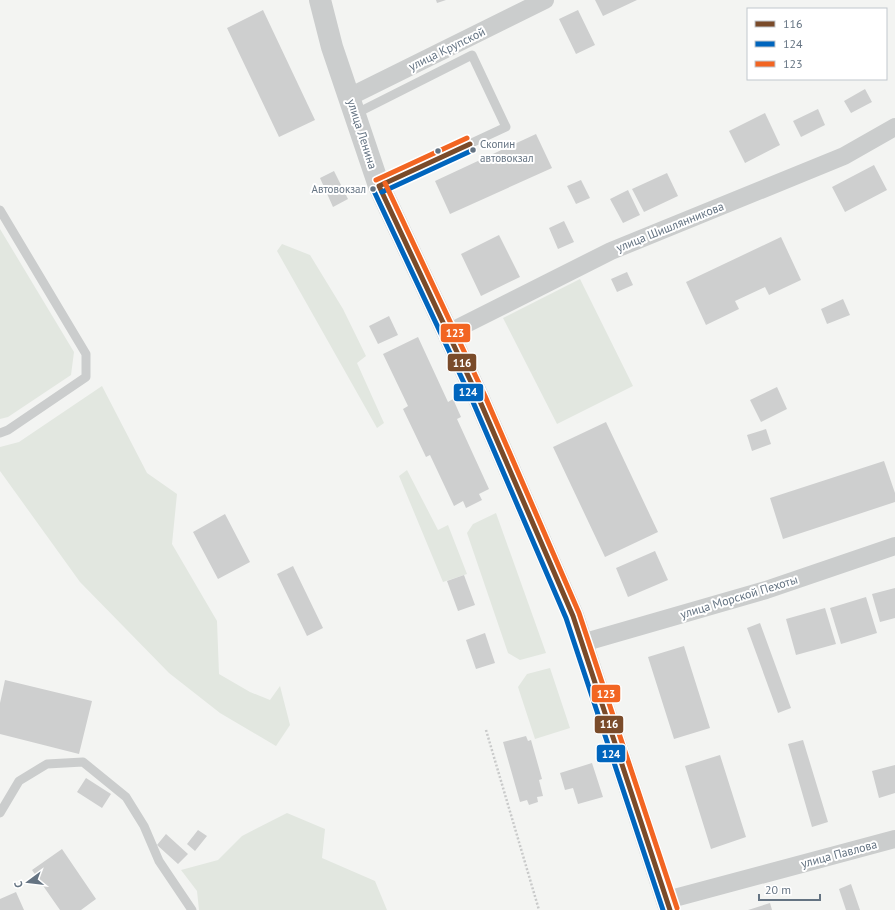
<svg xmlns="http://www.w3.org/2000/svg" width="895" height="910" font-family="'PT Sans',sans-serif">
	<rect width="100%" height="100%" fill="#f3f4f2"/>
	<path fill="#e2e7e0" d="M0 229 74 352 71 375 8 417 0 419Z
		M282 244 310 255 343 309 366 356 357 363 384 423 377 428 277 251Z
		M580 279 633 386 557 424 503 318Z
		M102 386 147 473 177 494 172 544 217 621 219 674 250 692 270 700 280 686 290 725 276 746 220 713 169 673 80 582 0 471V447L19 442Z
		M407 470 438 530 448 525 467 574 443 582 399 476Z
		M496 513 546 653 520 660 508 653 467 533 473 524Z
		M550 668 570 728 535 739 518 687 527 674Z
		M287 813 325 829 322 858 375 881 387 910H199L197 891 181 870 218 860 242 836Z"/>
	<path fill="#cecfcf" d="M436 0H446L437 3Z
		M595 0H637L603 16Z
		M263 10 315 120 279 137 227 28Z
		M578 10 595 45 576 54 559 19Z
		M865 89 872 102 851 113 844 101Z
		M818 109 825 125 801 137 793 121Z
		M765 113 780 145 745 163 729 131Z
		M536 134 552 168 450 214 435 181Z
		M874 165 887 190 845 212 832 187Z
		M334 171 348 199 333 207 320 178Z
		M667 173 678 196 644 212 632 189Z
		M581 180 590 198 576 204 567 186Z
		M628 190 640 215 623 223 610 199Z
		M564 221 574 242 558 249 549 228Z
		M499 235 520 277 481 296 461 254Z
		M781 237 801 280 769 295 765 287 735 301 739 309 706 325 686 282Z
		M627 272 633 285 617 292 611 279Z
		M843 299 850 315 827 324 821 309Z
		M389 316 398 335 378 344 369 326Z
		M418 337 448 402 453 399 461 417 457 419 489 489 479 494 482 500 466 508 463 501 454 506 430 455 426 457 403 409 408 406 383 354Z
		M777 387 787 409 761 422 750 400Z
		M606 422 658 532 605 557 553 447Z
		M766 429 771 444 752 451 747 435Z
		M884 461 895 493V502L783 539 770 498Z
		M225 514 250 562 218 579 193 532Z
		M655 551 668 580 628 597 616 568Z
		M293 566 323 628 307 636 277 574Z
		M464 575 475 605 458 611 447 581Z
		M895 588V618L880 622 872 594Z
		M866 597 877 633 841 644 830 608Z
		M825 608 836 644 796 655 786 619Z
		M760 623 791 708 778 713 747 628Z
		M485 633 495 663 476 669 466 640Z
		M684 646 710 728 674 739 648 657Z
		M5 680 92 701 79 754 0 734V703Z
		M526 736 528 741 531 740 542 779 539 780 543 796 537 797 538 802 529 805 527 800 520 802 503 742Z
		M803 740 828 822 812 827 788 744Z
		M720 755 746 837 711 849 685 766Z
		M592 763 603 797 578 804 573 788 565 790 560 773Z
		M895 765V793L879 798 872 771Z
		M86 778 111 794 102 808 77 792Z
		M198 830 207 836 195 851 187 844Z
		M166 834 188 854 178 864 157 845Z
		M62 849 96 899 81 910H60L32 870Z
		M851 884 860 910H846L839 889Z
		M16 892 24 910H0V899Z
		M770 903 772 910H748Z"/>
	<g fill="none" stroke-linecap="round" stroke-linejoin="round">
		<path stroke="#c9caca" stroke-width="2.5" stroke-dasharray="2 2" stroke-linecap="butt" d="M486 730 539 910"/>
		<path stroke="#cbcdcd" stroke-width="9" d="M355 114 472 55 506 127 379 186
			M0 210 86 354V377L8 430 0 433
			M0 813 19 781 47 764 83 762 126 797 144 826 159 861 192 910"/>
		<path stroke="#cbcdcd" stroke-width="18" d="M349 97 545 0
			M448 333 611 251 844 156 895 127
			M582 643 766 590 895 546
			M667 900 895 839"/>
		<path stroke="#cbcdcd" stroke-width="22" d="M320 0 332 47 379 186 479 399 573 616 670 910"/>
		<defs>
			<path id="bus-1" d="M379 186 479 399 573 616 670 910
				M379 186 470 144"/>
			<path id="bus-2" d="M373 189 473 402 566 618 663 910
				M382 192 473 150"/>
			<path id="bus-3" d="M376 180 467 138
				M385 183 485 396 579 613 677 908"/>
		</defs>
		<use href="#bus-1" stroke="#fff" stroke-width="8"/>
		<use href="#bus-2" stroke="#fff" stroke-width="8"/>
		<use href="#bus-3" stroke="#fff" stroke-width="8"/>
		<use href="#bus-1" stroke="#7a4b2a" stroke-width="5"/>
		<use href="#bus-2" stroke="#0065bd" stroke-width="5"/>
		<use href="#bus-3" stroke="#f26522" stroke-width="5"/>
	</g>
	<g fill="#647382" stroke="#fff" stroke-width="1.5">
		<circle cx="473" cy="150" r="3.5"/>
		<circle cx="438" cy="151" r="3.5"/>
		<circle cx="373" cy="189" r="3.5"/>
	</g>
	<g text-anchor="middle" stroke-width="4" stroke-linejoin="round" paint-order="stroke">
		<g font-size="11" fill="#647382" stroke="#fff" text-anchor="start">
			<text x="480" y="148">Скопин<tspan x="480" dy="14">автовокзал</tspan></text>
			<text x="366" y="193" text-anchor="end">Автовокзал</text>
		</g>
		<g font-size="12" fill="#647382" stroke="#fff">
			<text transform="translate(447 49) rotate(-26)" y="4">улица Крупской</text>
			<text transform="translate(362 134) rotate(72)" y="4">улица Ленина</text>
			<text transform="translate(670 227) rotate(-22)" y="4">улица Шишлянникова</text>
			<text transform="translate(739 597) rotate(-17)" y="4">улица Морской Пехоты</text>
			<text transform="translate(839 854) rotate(-15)" y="4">улица Павлова</text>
		</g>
	</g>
	<g stroke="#fff" stroke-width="1.5">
		<rect x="440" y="323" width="31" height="20" rx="4" fill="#f26522"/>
		<rect x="447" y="353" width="30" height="19" rx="4" fill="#7a4b2a"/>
		<rect x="453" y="383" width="31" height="19" rx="4" fill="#0065bd"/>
		<rect x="591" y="684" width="30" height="19" rx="4" fill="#f26522"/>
		<rect x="594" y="715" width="30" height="19" rx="4" fill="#7a4b2a"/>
		<rect x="596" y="744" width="30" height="19" rx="4" fill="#0065bd"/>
	</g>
	<g font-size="11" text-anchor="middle" font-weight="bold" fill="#fff">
		<text x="455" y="337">123</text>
		<text x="462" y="367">116</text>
		<text x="468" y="396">124</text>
		<text x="606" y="698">123</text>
		<text x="609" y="728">116</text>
		<text x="611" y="758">124</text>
	</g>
	<rect x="747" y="8" width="140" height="72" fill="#ffffff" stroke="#c1c7cd"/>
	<rect x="755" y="21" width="20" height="6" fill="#7a4b2a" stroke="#c1c7cd"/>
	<text x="783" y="28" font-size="12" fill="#647382">116</text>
	<rect x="755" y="41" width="20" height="6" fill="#0065bd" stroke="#c1c7cd"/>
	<text x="783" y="48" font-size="12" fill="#647382">124</text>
	<rect x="755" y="61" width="20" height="6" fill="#f26522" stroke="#c1c7cd"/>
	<text x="783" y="68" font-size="12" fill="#647382">123</text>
	<g transform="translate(28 882) rotate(255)" stroke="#ffffff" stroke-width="3" paint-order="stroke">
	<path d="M0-3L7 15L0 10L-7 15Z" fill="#647382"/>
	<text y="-6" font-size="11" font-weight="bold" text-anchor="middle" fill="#647382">С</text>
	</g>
	<path d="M759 894v6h61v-6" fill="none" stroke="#647382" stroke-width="2"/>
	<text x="765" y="894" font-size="12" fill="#647382" stroke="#ffffff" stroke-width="3" paint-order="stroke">20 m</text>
</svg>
